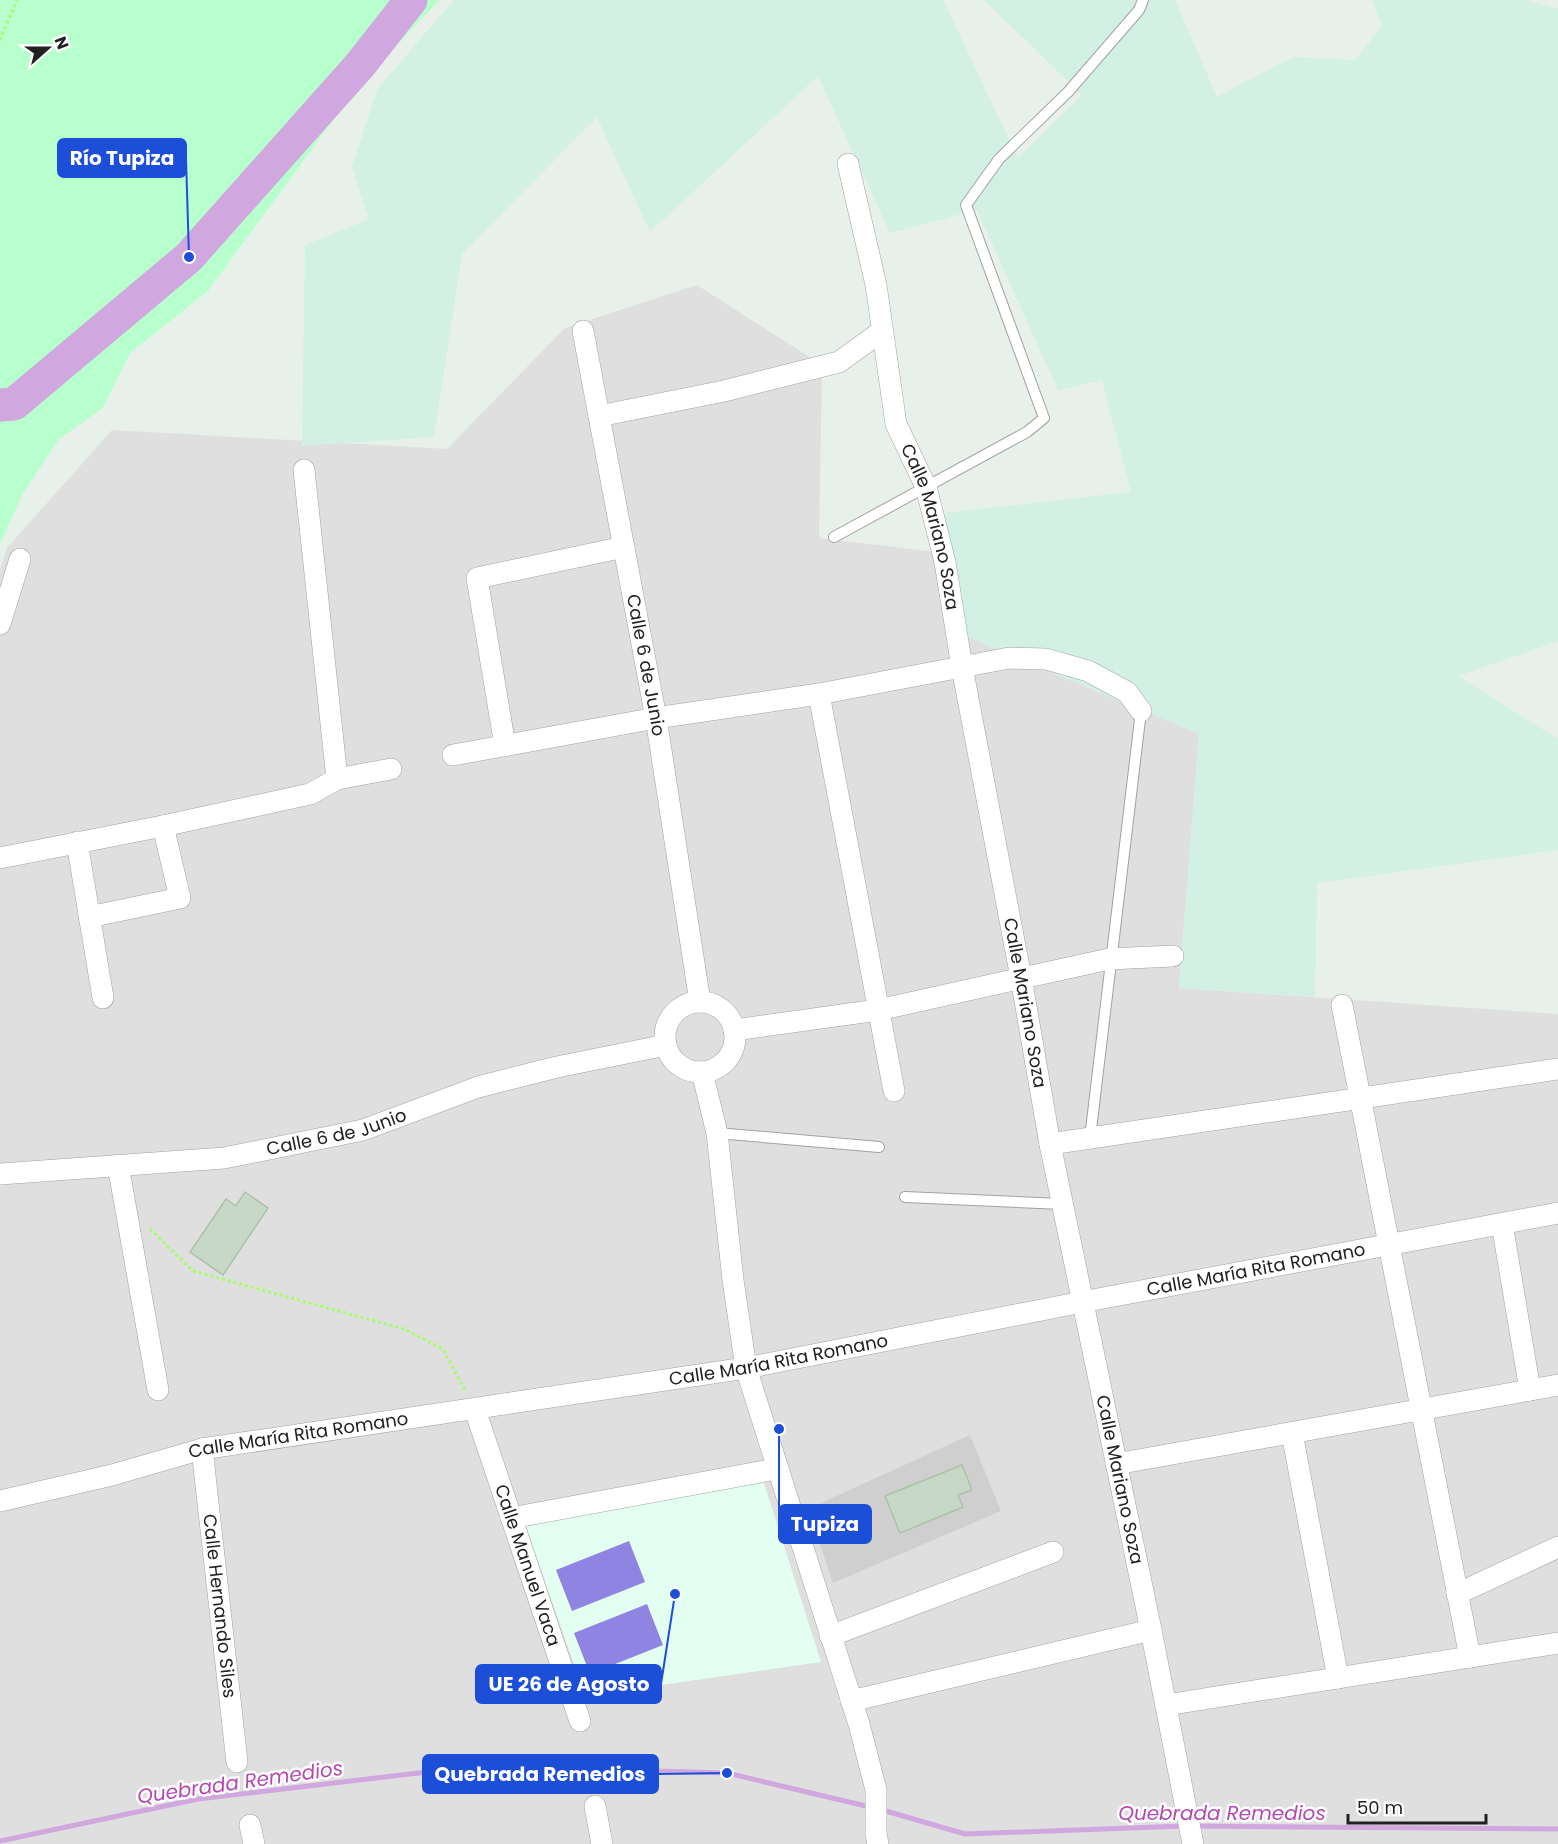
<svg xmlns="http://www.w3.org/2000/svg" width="1558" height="1844" font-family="Poppins,sans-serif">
	<rect width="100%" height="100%" fill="#e7f1e9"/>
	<path fill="#dedfde" d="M697 285 822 365 819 538 952 554 968 637 1199 734 1179 988 1558 1014V1844H0V571L7 548 112 430 447 449 565 328Z"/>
	<path fill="#e2fff1" d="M757 1478 764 1483 821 1662 585 1696 526 1526Z"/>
	<path fill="#cfcfcf" d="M970 1435 1001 1511 833 1583 808 1509Z"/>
	<path fill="#d2f0e3" d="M454 0H943L1018 158 1082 95 984 0H1175L1217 97 1293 57 1355 60 1382 26 1372 0H1527L1558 9V641L1458 676 1558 739V850L1317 883 1315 997 1179 988 1199 734 967 637 944 513 1131 492 1102 380 1058 390 977 210 890 233 818 76 650 232 597 117 462 254 434 437 302 446 305 245 369 219 352 167 378 88Z"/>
	<path fill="#b7ffcd" d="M0 0H440L361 82 208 291 130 353 103 408 59 439 22 495 0 544Z"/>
	<path fill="#8f84e1" d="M629 1541 645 1582 572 1611 556 1570Z
		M647 1604 663 1645 590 1674 574 1633Z"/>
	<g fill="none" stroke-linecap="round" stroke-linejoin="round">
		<path stroke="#d0a7df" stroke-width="5" d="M879 1809 965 1834 1184 1826
			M1194 1826 1558 1829
			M0 1841 198 1799 478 1766 727 1773 870 1807"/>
		<path stroke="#d0a7df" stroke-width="33" d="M0 405 14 404 189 257 360 65 411 0"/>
	</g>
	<path fill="#c8d8c7" stroke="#aac3a9" stroke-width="1.5" d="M245 1192 268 1208 223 1275 190 1252 226 1199 236 1206Z
		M962 1465 972 1490 958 1495 963 1507 900 1533 885 1496Z"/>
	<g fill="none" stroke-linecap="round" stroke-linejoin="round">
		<defs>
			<path id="lane" d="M834 537 1027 432 1044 418 966 205 999 159 1068 92 1139 10 1143 0
				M717 1133 879 1147
				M1090 1138 1141 711
				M905 1197 1062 1204"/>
			<g id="street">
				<path id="s1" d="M848 164 876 285 896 424 926 487 945 562 962 667 1021 978 1050 1144 1151 1630 1193 1844"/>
				<path id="s2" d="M583 331 656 718 700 1002"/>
				<path d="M599 416 724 391 839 362 882 331"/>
				<path d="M304 470 337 779"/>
				<path d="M0 624 20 559"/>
				<path d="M819 694 894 1091"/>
				<path d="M505 746 477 578 624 547"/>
				<path d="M453 755 656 718 819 694 1009 658 1046 659 1088 671 1127 692 1141 711"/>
				<path d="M77 842 103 998"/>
				<path d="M0 858 163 826 310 794 337 779 391 769"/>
				<path d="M89 917 180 898 163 826"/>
				<circle cx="700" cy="1037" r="35"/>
				<path d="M1342 1005 1470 1657"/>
				<path d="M734 1030 878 1010 1109 959 1173 956"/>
				<path d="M702 1072 717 1133 733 1280 746 1368 859 1724 876 1790V1833L878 1844"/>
				<path d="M1050 1144 1558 1069"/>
				<path d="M118 1165 158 1390"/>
				<path id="s3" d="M0 1174 224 1158 363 1130 478 1087 557 1067 666 1045"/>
				<path d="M1502 1224 1530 1390"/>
				<path id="s4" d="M475 1410 580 1721"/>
				<path d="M1292 1433 1338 1678"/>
				<path id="s5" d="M202 1449 237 1762"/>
				<path d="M1116 1464 1558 1385"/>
				<path id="s6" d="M0 1501 112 1475 202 1449 746 1368 1082 1302 1558 1213"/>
				<path d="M511 1518 776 1469"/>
				<path d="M1457 1594 1558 1547"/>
				<path d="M830 1636 1053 1552"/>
				<path d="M851 1701 1151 1630"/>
				<path d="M1166 1705 1558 1643"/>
				<path d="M595 1806 602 1844"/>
				<path d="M250 1825 254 1844"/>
			</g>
		</defs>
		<use href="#lane" stroke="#a2a2a2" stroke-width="12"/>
		<use href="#street" stroke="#a2a2a2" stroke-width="22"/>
		<path stroke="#a5fd6c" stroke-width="3" stroke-dasharray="3 3" stroke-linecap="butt" d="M0 40 17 0
			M150 1229 193 1271 404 1329 443 1349 466 1392"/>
		<use href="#lane" stroke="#fff" stroke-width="10"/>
		<use href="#street" stroke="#fff" stroke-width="21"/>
	</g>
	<g text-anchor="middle" stroke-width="5" stroke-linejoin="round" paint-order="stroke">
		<g font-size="18" fill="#212121" stroke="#fff">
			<text dy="6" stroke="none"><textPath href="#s1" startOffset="374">Calle Mariano Soza</textPath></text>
			<text dy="6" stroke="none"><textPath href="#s2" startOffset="340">Calle 6 de Junio</textPath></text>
			<text dy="6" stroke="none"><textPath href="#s1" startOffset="860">Calle Mariano Soza</textPath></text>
			<text dy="6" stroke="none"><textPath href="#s3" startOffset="340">Calle 6 de Junio</textPath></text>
			<text dy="6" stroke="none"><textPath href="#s6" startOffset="1278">Calle María Rita Romano</textPath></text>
			<text dy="6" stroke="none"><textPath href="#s6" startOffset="792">Calle María Rita Romano</textPath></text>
			<text dy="6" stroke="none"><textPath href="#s6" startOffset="306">Calle María Rita Romano</textPath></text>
			<text dy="6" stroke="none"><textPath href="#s1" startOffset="1346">Calle Mariano Soza</textPath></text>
			<text dy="6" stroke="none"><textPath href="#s4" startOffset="164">Calle Manuel Vaca</textPath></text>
			<text dy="6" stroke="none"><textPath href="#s5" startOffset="158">Calle Hernando Siles</textPath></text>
		</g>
		<g font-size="20" font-style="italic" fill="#b449b4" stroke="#fff">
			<text transform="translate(240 1782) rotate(-8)" y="7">Quebrada Remedios</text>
			<text x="1222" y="1820">Quebrada Remedios</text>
		</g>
	</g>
	<path fill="none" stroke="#1d4ed8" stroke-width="2" d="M189 257L186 158M779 1429L779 1524M675 1594L661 1684M727 1773L658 1774"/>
	<g fill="#1d4ed8" stroke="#fff" stroke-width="2">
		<circle cx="189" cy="257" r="6"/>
		<circle cx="779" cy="1429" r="6"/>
		<circle cx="675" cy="1594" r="6"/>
		<circle cx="727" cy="1773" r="6"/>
	</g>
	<g fill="#1d4ed8" stroke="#1d4ed8" stroke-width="2">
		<rect x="58" y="139" width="128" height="38" rx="6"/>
		<rect x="779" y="1505" width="92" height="38" rx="6"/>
		<rect x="476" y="1665" width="185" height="38" rx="6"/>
		<rect x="423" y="1755" width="235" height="38" rx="6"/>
	</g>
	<g font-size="20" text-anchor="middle" font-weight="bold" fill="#fff">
		<text x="122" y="165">Río Tupiza</text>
		<text x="825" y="1531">Tupiza</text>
		<text x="569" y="1691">UE 26 de Agosto</text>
		<text x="540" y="1781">Quebrada Remedios</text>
	</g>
	<g transform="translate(48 48) rotate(69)" stroke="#ffffff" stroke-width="4.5" paint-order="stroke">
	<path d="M0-4.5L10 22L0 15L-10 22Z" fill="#212121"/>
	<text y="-9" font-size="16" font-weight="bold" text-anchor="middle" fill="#212121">N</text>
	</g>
	<path d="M1348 1814v9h138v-9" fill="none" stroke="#212121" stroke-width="3"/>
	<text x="1357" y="1814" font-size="18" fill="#212121" stroke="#ffffff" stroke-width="4.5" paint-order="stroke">50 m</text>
</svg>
